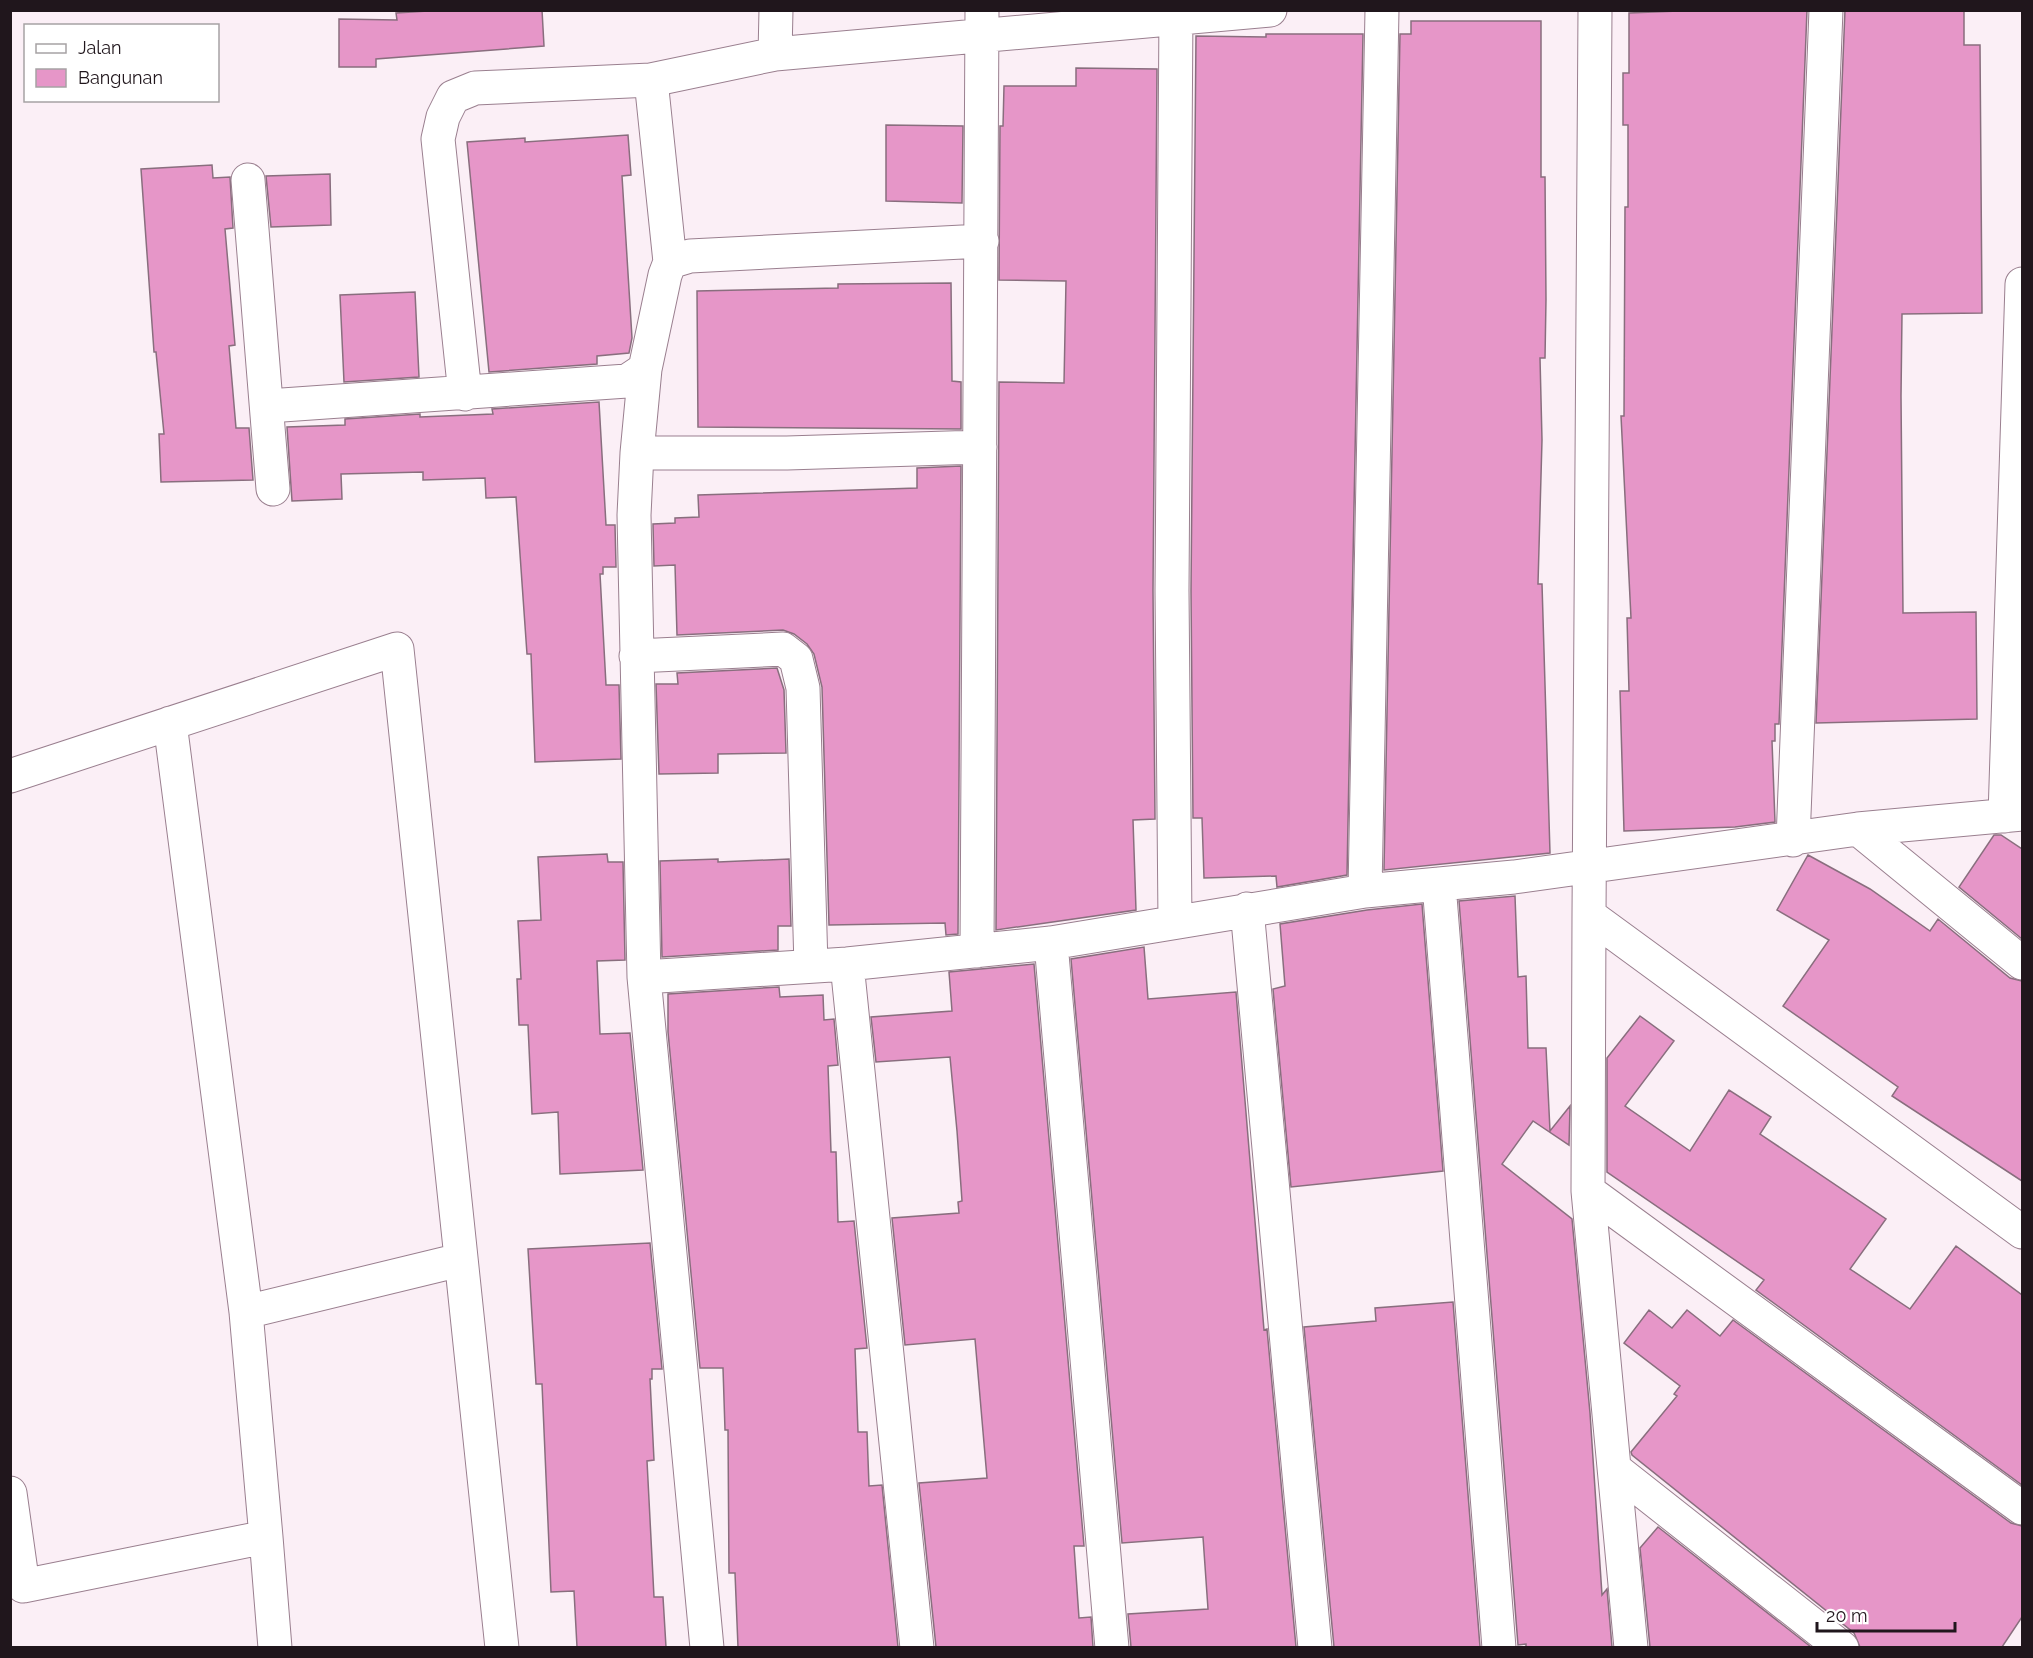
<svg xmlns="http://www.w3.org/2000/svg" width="2033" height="1658" font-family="Raleway,sans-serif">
	<rect width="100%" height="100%" fill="#fbeff6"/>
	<path fill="#e696c8" stroke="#896e7e" stroke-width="1.5" d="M444 10H542L544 46 376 59V67H339V19L397 20 396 13Z
		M1704 10H1807L1779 724H1775V741H1772L1775 822 1735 827 1624 831 1620 691H1629L1627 618H1631L1621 416H1624L1625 207H1628V125H1623V73H1629V13Z
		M1845 10H1964V45H1980L1982 313 1902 314 1901 396 1903 613 1976 612 1977 719 1816 723Z
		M1411 21H1541V177H1545L1546 299 1545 358H1540L1542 440 1538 584H1542L1550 853 1384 870 1400 34H1411Z
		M1266 34H1363L1347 875 1277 887 1276 876 1204 878 1202 818H1193L1191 591 1196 36 1266 37Z
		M1076 68 1157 69 1153 591 1155 819 1133 820 1136 910 996 930 999 382 1064 383 1066 281 999 280 1000 126H1003L1004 86H1076Z
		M886 125 963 126 962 203 886 201Z
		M628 135 631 175 622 176 632 338 629 353 597 356V364L489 372 467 142 525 138V142Z
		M212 165 213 178 230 177 233 228 225 229 235 345 229 346 236 428H249L253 480 161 482 159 434H164L156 352H154L141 169Z
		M330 174 331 225 271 227 266 176Z
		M951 283 952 381 961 382V429L698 427 697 291 838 288V284Z
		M415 292 419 377 344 382 340 295Z
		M599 402 606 525H615L616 567H603V574H600L606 685H619L621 759 535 762 531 654H527L516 497 486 498 485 478 423 480V472L341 474 342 499 292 501 287 427 345 425V419L420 414V417L493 414 492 409Z
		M961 466 958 934 946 935 945 923 829 925 822 687 814 654 807 644 794 634 783 630 677 635 675 565 654 566 653 524 675 523V518L699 517 698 495 917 488V468Z
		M777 668 784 690 786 753 718 754V773L659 774 656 684H678L677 673Z
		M1994 835H2001L2022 849V939L1959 887Z
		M607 854 608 862H623L625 960 597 961 600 1034 630 1033 643 1170 560 1174 558 1112 532 1114 528 1025H519L517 979H521L518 921 541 920 538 857Z
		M1808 855 1870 889 1930 931 1938 919 2010 978 2022 981V1181L1892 1096 1898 1087 1783 1006 1829 940 1777 910Z
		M718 859V862L789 859 791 926H778V950L662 957 660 861Z
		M1515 896 1518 977 1526 976 1528 1048H1546L1550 1131 1570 1106 1569 1145 1533 1121 1502 1164 1572 1219 1590 1413 1602 1595 1607 1589 1612 1647H1526V1644L1518 1645 1459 901Z
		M1422 904 1443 1171 1291 1187 1273 989 1285 986 1280 924 1367 910Z
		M1144 947 1148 999 1236 992 1264 1330 1267 1329 1296 1647H1131L1128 1614 1208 1609 1203 1537 1122 1543 1071 959Z
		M1034 964 1084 1546H1074L1079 1618 1091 1617 1093 1647H936L919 1483 987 1478 975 1339 905 1345 892 1218 959 1213 958 1202 962 1201 957 1131 950 1057 876 1062 871 1017 952 1011 949 972Z
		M779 987 780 997 823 995 824 1020 834 1019 838 1065 828 1066 831 1152H836L838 1222 854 1221 867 1348 855 1349 858 1432H867L869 1486 882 1485 898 1647H738L735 1573H729L728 1430H725L723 1368H700L668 1032V994Z
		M1640 1016 1674 1041 1625 1106 1690 1151 1729 1090 1771 1117 1760 1134 1886 1219 1850 1269 1910 1309 1956 1246 2022 1295V1485L1756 1290 1764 1280 1607 1172V1058Z
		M650 1243 662 1369H652V1379H650L654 1460 647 1461 654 1597H663L666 1647H577L574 1591 551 1592 542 1384H536L528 1249Z
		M1453 1302 1480 1647H1334L1304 1327 1376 1321 1375 1308Z
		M1649 1310 1672 1328 1687 1310 1720 1336 1733 1320 2011 1523 2022 1526V1617L2002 1647H1860L1854 1633 1632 1455 1631 1452 1677 1396 1674 1394 1680 1386 1624 1343Z
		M1658 1527 1811 1647H1650L1640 1548Z"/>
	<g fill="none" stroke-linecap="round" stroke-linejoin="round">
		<defs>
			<path id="minor" d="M1595 10 1589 915 2022 1232
				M775 54 776 10
				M651 80 670 262
				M248 180 273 489
				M465 394 438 139 443 117 453 97 475 88 651 80 775 54 1270 10
				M268 406 627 381 645 369
				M637 453 645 369 665 275 670 262 690 256 982 241
				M636 656 783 649 796 659 803 688 811 966
				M10 776 397 649 502 1648
				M2005 816 2022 284
				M1858 829 2022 963
				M1793 840 1826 10
				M1439 884 1499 1648
				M1365 891 1382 10
				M1247 909 1315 1648
				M1589 915 1588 1191 1631 1648
				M1175 922 1172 591 1176 10
				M1051 943 1112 1648
				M977 951 982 10
				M847 964 917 1648
				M644 977 847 964 1051 943 1365 891 1514 877 1858 829 2022 814
				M1588 1191 2022 1508
				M246 1312 460 1260
				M1616 1470 1842 1648
				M10 1493 23 1586 266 1537 246 1312 170 723
				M266 1537 275 1648
				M707 1648 644 977 634 515 637 453H787L980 447"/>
		</defs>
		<use href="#minor" stroke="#9a7f8f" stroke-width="35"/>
		<use href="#minor" stroke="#fff" stroke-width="33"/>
	</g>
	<rect width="2033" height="1658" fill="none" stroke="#20161c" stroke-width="24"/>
	<rect x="24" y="24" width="195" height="78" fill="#ffffff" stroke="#a6a2a4" stroke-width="1.5"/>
	<rect x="36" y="44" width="30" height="9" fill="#ffffff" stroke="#a6a2a4" stroke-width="1.5"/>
	<text x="78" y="54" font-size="18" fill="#20161c">Jalan</text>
	<rect x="36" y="69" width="30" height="18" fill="#e696c8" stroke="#a6a2a4" stroke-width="1.5"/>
	<text x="78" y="84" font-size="18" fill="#20161c">Bangunan</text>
	<path d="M1817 1622v9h138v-9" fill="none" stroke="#20161c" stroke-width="3"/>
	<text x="1826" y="1622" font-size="18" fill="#20161c" stroke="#ffffff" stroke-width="4.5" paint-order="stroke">20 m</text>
</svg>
